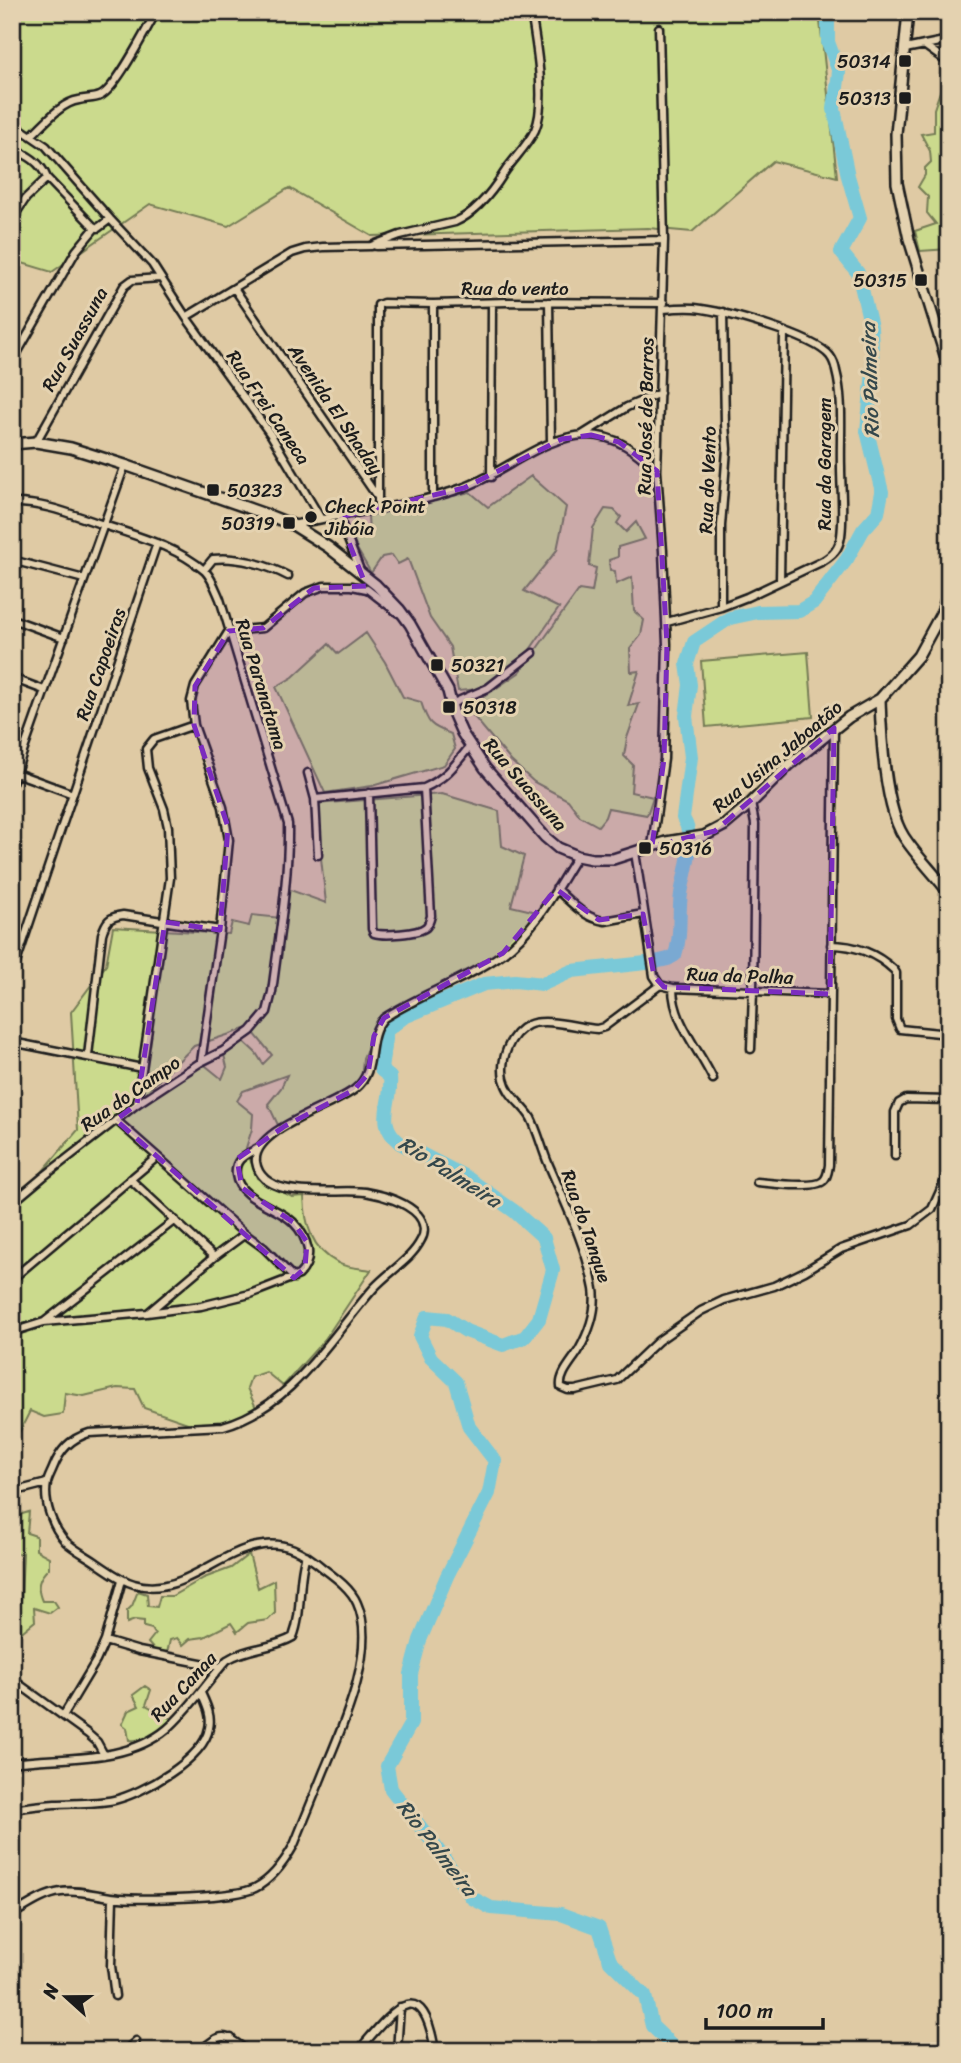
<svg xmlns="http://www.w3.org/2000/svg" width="961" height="2063" font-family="Sriracha,sans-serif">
	<rect width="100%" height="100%" fill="#dfcaa4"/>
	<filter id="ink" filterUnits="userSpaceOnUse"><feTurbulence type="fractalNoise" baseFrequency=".0143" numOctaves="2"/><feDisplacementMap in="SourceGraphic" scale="14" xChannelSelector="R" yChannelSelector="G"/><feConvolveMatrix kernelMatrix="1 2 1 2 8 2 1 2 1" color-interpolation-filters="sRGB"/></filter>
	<g filter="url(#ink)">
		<path fill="#cbda8d" stroke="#747b54" stroke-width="2" fill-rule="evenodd" d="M12 12H819L837 177 773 161 692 232 648 228 372 236 289 188 228 226 150 204 52 272 12 260Z
			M943 83 949 84 948 115 943 132 949 131V249L920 251 915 231 936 224 927 213 928 197 918 187 925 175V168L931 162 930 151 921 134 934 132V109Z
			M531 476 566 507 557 550 524 591 559 608 529 651 479 689 458 691 450 647 430 618 408 559 398 564 392 555 382 557 371 573 357 549 351 534 369 531 368 516 470 492 488 507Z
			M605 509 614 510 621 517 617 523 626 532 636 522 645 539 618 547V557L609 560 610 570 615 571 616 584 632 577 634 611 644 620 641 635 630 649 631 672 639 671 628 706 639 704 627 738 624 756 633 765 631 792 653 797 647 815 608 808 605 817 598 826 580 816 568 800 534 782 511 761 470 712 472 705 520 672 579 590 592 592 596 568 589 566 593 528Z
			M366 633 385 662 403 697 421 702C428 724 430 726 451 734L455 749 444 765 372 786 325 793 276 687 293 677 329 644 338 654Z
			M808 652 813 717 706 727 701 661Z
			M442 794 499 811 502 846 524 856 511 906 541 913 506 951 395 1011 377 1026 363 1058 361 1083 278 1125 268 1104 281 1088 287 1075 243 1091 237 1101 253 1114 252 1129 246 1148 257 1178 292 1197 304 1196C305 1224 311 1249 338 1263 346 1268 361 1268 371 1270L325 1339 283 1386 266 1372 251 1377 247 1388 258 1412 239 1421 202 1428 144 1408 135 1389 117 1388 84 1396 65 1393 63 1414 44 1417 30 1411 19 1433 12 1424V1207L78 1130 71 1012 106 965 113 927 229 934 232 922 249 926 252 915 281 918 285 888 326 903 315 804ZM260 1024 254 1033 272 1055 263 1064 256 1053 241 1039 223 1051 227 1067 222 1079 201 1062 126 1112 194 1046Z
			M29 1512 27 1533 36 1536V1550L49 1557V1568C38 1578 36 1587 42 1601H54L58 1607 50 1613 34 1608 35 1621 12 1640V1616L21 1598 23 1553 13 1554 12 1557V1517Z
			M249 1554 258 1588 274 1580 275 1613 268 1620 248 1623 237 1632 231 1623 204 1637 190 1639 183 1645 177 1638 170 1640 167 1653 155 1651 148 1643 155 1634 152 1629 144 1627V1621L135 1620 127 1623V1611L132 1606 138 1591 147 1594 148 1606 157 1607 160 1596H172L204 1578 231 1568Z
			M145 1686 151 1690 146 1705 171 1719C160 1731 145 1742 129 1740L127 1728 122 1724 128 1711 139 1706 133 1695Z"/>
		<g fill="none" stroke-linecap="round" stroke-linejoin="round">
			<path stroke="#7ac9d8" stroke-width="14" d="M678 2051 652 2026 645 1996 610 1961 599 1928 561 1914 491 1908 472 1898 433 1843 391 1789 387 1766 411 1723V1674L420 1640 447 1576 489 1493 495 1461 469 1427 456 1382 431 1358 420 1336 427 1317 447 1319 466 1331 503 1345 525 1337 539 1319 553 1270 544 1238 514 1211 466 1177 400 1143C374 1122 393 1104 390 1077L381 1070 386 1031 404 1017 484 984 515 981 543 984 572 971 655 962 668 959 675 955C682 935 678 915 681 894 685 869 697 841 683 818L691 757 686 716 690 685 687 664 694 642 730 618 758 612 799 611 814 602 847 559 863 530 878 513 882 492 867 431 873 372 871 327 858 273 841 252 860 218 848 176 834 109 839 72 828 42V12"/>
			<defs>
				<path id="street" d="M924 45 949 63
					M905 49 949 40
					M12 123 46 146 110 219 152 264 186 317 271 435 321 519
					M32 135C45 123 60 103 79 100 86 98 94 99 100 96 116 89 144 33 154 16
					M12 148C27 155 41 162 47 178L93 226 98 228 110 219
					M12 219 26 198 47 178
					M376 246 664 240
					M234 288 376 495
					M549 302 551 443
					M663 309C674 308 685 307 695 308 723 311 814 336 830 356 833 360 835 365 836 371 844 401 840 436 841 467 841 489 844 514 841 536 839 549 833 555 823 561L747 597 721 607 667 622
					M186 317 292 253 305 249 323 247 371 246 400 235 455 222C476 213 492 192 504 173 513 159 528 145 535 130 547 103 536 42 531 12
					M12 362 76 251 95 228
					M582 435 627 407 660 393
					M36 442 124 286 132 280 160 278
					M491 477 492 303
					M433 497V304
					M12 503C43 502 73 515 101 524 136 536 176 546 205 571 212 578 216 590 220 599L288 824C289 880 279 936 272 992L267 1012 251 1031 223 1051 201 1062 137 1104 43 1177 12 1203
					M378 508V305L383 303 433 304 508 302 664 303
					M339 517 360 570
					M293 525C348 512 412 507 465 487 506 472 542 436 587 435 617 435 637 452 657 471
					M12 560 84 579
					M204 570 213 559C237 556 267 565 288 576
					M780 581 784 333
					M721 607V526L727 449 725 424 723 312
					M12 619 64 638
					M12 678 44 690
					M451 704 488 688 533 653
					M16 773 73 794
					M308 773 315 799 318 855
					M12 783 125 465
					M369 793 372 929 374 933C383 936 418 934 426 927 430 923 429 921 431 916L424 788
					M315 799 424 788C445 779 456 764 470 746
					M652 846 664 759 667 644 663 551 657 471 664 240 659 28
					M635 852 654 976 660 985 673 988 830 994
					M556 889C571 902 585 919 605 921L643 914
					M831 945C855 945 876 953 894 970L896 973V1019L900 1029 949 1034
					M12 975 157 543
					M660 985 604 1027 597 1029C578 1028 546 1017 528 1025 509 1034 500 1060 504 1079 508 1097 523 1104 531 1118 538 1132 542 1149 548 1163 565 1203 586 1245 594 1289 597 1309 589 1332 579 1350 573 1361 559 1374 561 1387L568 1390H575L617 1380 658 1341 701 1311 724 1300 774 1286 805 1271 841 1249 911 1225 932 1209 949 1171
					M673 988C673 1022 699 1049 713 1079
					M12 1042 142 1068
					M751 1049 753 991 755 824 751 803
					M88 1056 102 934C106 921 109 917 123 915L220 930
					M201 1062 220 930 229 840 223 807 194 725 191 701 195 686 229 631 263 628 305 593 324 586H352L367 589 398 613
					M137 1104 170 878 168 827 164 809 148 768 146 749 154 739 194 725
					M116 1120 245 1234 264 1248 294 1278
					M895 1156V1112L899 1103 906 1099 949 1100
					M130 1179 214 1257
					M757 1182C770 1183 814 1189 823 1181 828 1177 828 1170 829 1165L834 728
					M12 1279 157 1157
					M149 1312 214 1257 245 1234
					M44 1322 175 1220
					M12 1332 44 1322 147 1313 201 1306 250 1294 299 1275C306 1268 309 1260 308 1250 306 1239 301 1230 293 1222 277 1206 239 1200 236 1175 234 1158 246 1155 258 1148
					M12 1492 47 1483
					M105 1641 139 1651 221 1667
					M12 1679 88 1734 97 1742 104 1755
					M63 1716 96 1661 105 1641 122 1580
					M12 1763C63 1756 125 1764 167 1729 190 1709 207 1682 227 1660 247 1647 273 1649 293 1637 303 1611 297 1581 306 1555
					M12 1809C26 1807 41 1805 55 1804 74 1803 95 1804 114 1800 142 1794 204 1759 209 1728 212 1716 206 1704 201 1693
					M113 1898 111 1966 115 1996
					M12 1915C27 1906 44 1894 61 1892 80 1889 101 1897 120 1898 145 1900 235 1898 255 1888 273 1879 285 1861 294 1845 304 1820 314 1796 324 1771 342 1728 378 1649 357 1603 351 1589 336 1578 324 1569 304 1552 285 1540 257 1546 215 1554 179 1598 134 1584 120 1580 109 1571 97 1563 87 1556 75 1550 66 1542 53 1528 43 1503 47 1483 48 1478 51 1473 53 1468 60 1450 70 1439 89 1433L223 1426C292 1407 329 1339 373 1289 388 1272 411 1260 421 1240 426 1232 424 1222 418 1215 406 1202 382 1195 365 1192 337 1188 262 1203 256 1162 252 1129 333 1107 355 1089 379 1070 364 1039 384 1018 421 994 466 980 502 954 536 929 555 891 577 856
					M125 2051 136 2041
					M200 2051C223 2031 225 2034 247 2051
					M230 2051 231 2038
					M358 2051C391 2013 422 1969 435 2051
					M397 2051 400 2007"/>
				<path id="secondary" d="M908 12 896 134 897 183 909 239 949 368
					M12 444 36 442 71 448 125 465 268 515 293 525 328 547 376 585 399 609 410 624 448 691 454 715 462 733 485 768 545 837 558 848 577 856 592 859H613L666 842 704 836 725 825 751 803 789 765 849 717 880 699 918 656 942 612 949 590
					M880 699C881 735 885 808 904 837 917 857 935 874 949 893"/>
			</defs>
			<use href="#street" stroke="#1c1c1c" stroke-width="11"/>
			<use href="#secondary" stroke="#1c1c1c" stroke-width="14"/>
			<use href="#street" stroke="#e4d2b0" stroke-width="6"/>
			<use href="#secondary" stroke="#e4d2b0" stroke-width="9"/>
		</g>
	</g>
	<path fill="#7b2cbf" fill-opacity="0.2" stroke="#7b2cbf" stroke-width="5" stroke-dasharray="14 9" stroke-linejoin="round" d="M591 435 619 442 657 471 667 644 664 759 652 846 715 831 834 728 830 994 664 987 654 976 643 914 599 920 556 889 503 953 384 1018 374 1036 368 1074 354 1090 285 1126 237 1159 242 1188 293 1222 307 1242 305 1268 294 1278 116 1120 137 1104 165 922 220 930 228 827 194 725 195 686 229 631 263 628 314 588 366 586 339 517 464 488 562 439Z"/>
	<g fill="#1c1c1c" stroke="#e4d2b0" stroke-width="2.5">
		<rect x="898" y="54" width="14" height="14" rx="3.5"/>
		<rect x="898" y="91" width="14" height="14" rx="3.5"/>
		<rect x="914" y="273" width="14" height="14" rx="3.5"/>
		<rect x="206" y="483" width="14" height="14" rx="3.5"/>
		<circle cx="311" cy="517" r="7"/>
		<rect x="282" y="516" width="14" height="14" rx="3.5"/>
		<rect x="430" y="658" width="14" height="14" rx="3.5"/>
		<rect x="442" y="700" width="14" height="14" rx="3.5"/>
		<rect x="638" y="841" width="14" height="14" rx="3.5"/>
	</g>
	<g text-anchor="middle" stroke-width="6" stroke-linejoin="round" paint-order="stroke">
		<g font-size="19" fill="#1c1c1c" stroke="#e4d2b0" text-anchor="start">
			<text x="891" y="68" text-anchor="end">50314</text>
			<text x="891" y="105" text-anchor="end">50313</text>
			<text x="907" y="287" text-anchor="end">50315</text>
			<text x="227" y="497">50323</text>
			<text x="325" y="513">Check Point<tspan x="325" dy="22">Jibóia</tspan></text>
			<text x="275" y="530" text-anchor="end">50319</text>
			<text x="451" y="672">50321</text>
			<text x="463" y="714">50318</text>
			<text x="659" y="855">50316</text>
		</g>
		<g font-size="19" fill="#1c1c1c" stroke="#e4d2b0">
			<text x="515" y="295">Rua do vento</text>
			<text transform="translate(74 339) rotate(-61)" y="7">Rua Suassuna</text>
			<text transform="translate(269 407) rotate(56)" y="7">Rua Frei Caneca</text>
			<text transform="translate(336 409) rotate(56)" y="7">Avenida El Shaday</text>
			<text transform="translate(645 416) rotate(-89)" y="7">Rua José de Barros</text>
			<text transform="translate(824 464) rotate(-90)" y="7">Rua da Garagem</text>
			<text transform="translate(707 480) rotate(-88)" y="7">Rua do Vento</text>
			<text transform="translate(100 664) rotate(-71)" y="7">Rua Capoeiras</text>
			<text transform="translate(262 684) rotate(73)" y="7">Rua Paranatama</text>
			<text transform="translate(777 756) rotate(-40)" y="7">Rua Usina Jaboatão</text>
			<text transform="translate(526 784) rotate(49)" y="7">Rua Suassuna</text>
			<text transform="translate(740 975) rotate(2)" y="7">Rua da Palha</text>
			<text transform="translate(130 1093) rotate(-35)" y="7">Rua do Campo</text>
			<text transform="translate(587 1226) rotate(71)" y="7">Rua do Tanque</text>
			<text transform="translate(183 1686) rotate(-47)" y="7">Rua Canaa</text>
		</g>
		<g font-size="21" font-style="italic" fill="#34474b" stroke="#e4d2b0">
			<text transform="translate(870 380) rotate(-92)" y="7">Rio Palmeira</text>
			<text transform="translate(450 1172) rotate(32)" y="7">Rio Palmeira</text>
			<text transform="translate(437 1848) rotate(52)" y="7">Rio Palmeira</text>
		</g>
	</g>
	<rect width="961" height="2063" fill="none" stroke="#e4d2b0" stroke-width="42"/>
	<rect x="21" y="21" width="919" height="2021" fill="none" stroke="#1c1c1c" stroke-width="2.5" filter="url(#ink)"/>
	<g transform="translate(66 1997) rotate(291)" stroke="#e4d2b0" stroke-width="5" paint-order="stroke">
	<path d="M0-5L12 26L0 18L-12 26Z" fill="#1c1c1c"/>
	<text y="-10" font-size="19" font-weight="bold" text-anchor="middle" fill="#1c1c1c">N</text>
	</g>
	<path d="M706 2018v10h117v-10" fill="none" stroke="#1c1c1c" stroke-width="3.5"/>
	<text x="716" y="2018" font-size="21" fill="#1c1c1c" stroke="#e4d2b0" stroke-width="5" paint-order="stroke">100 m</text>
</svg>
